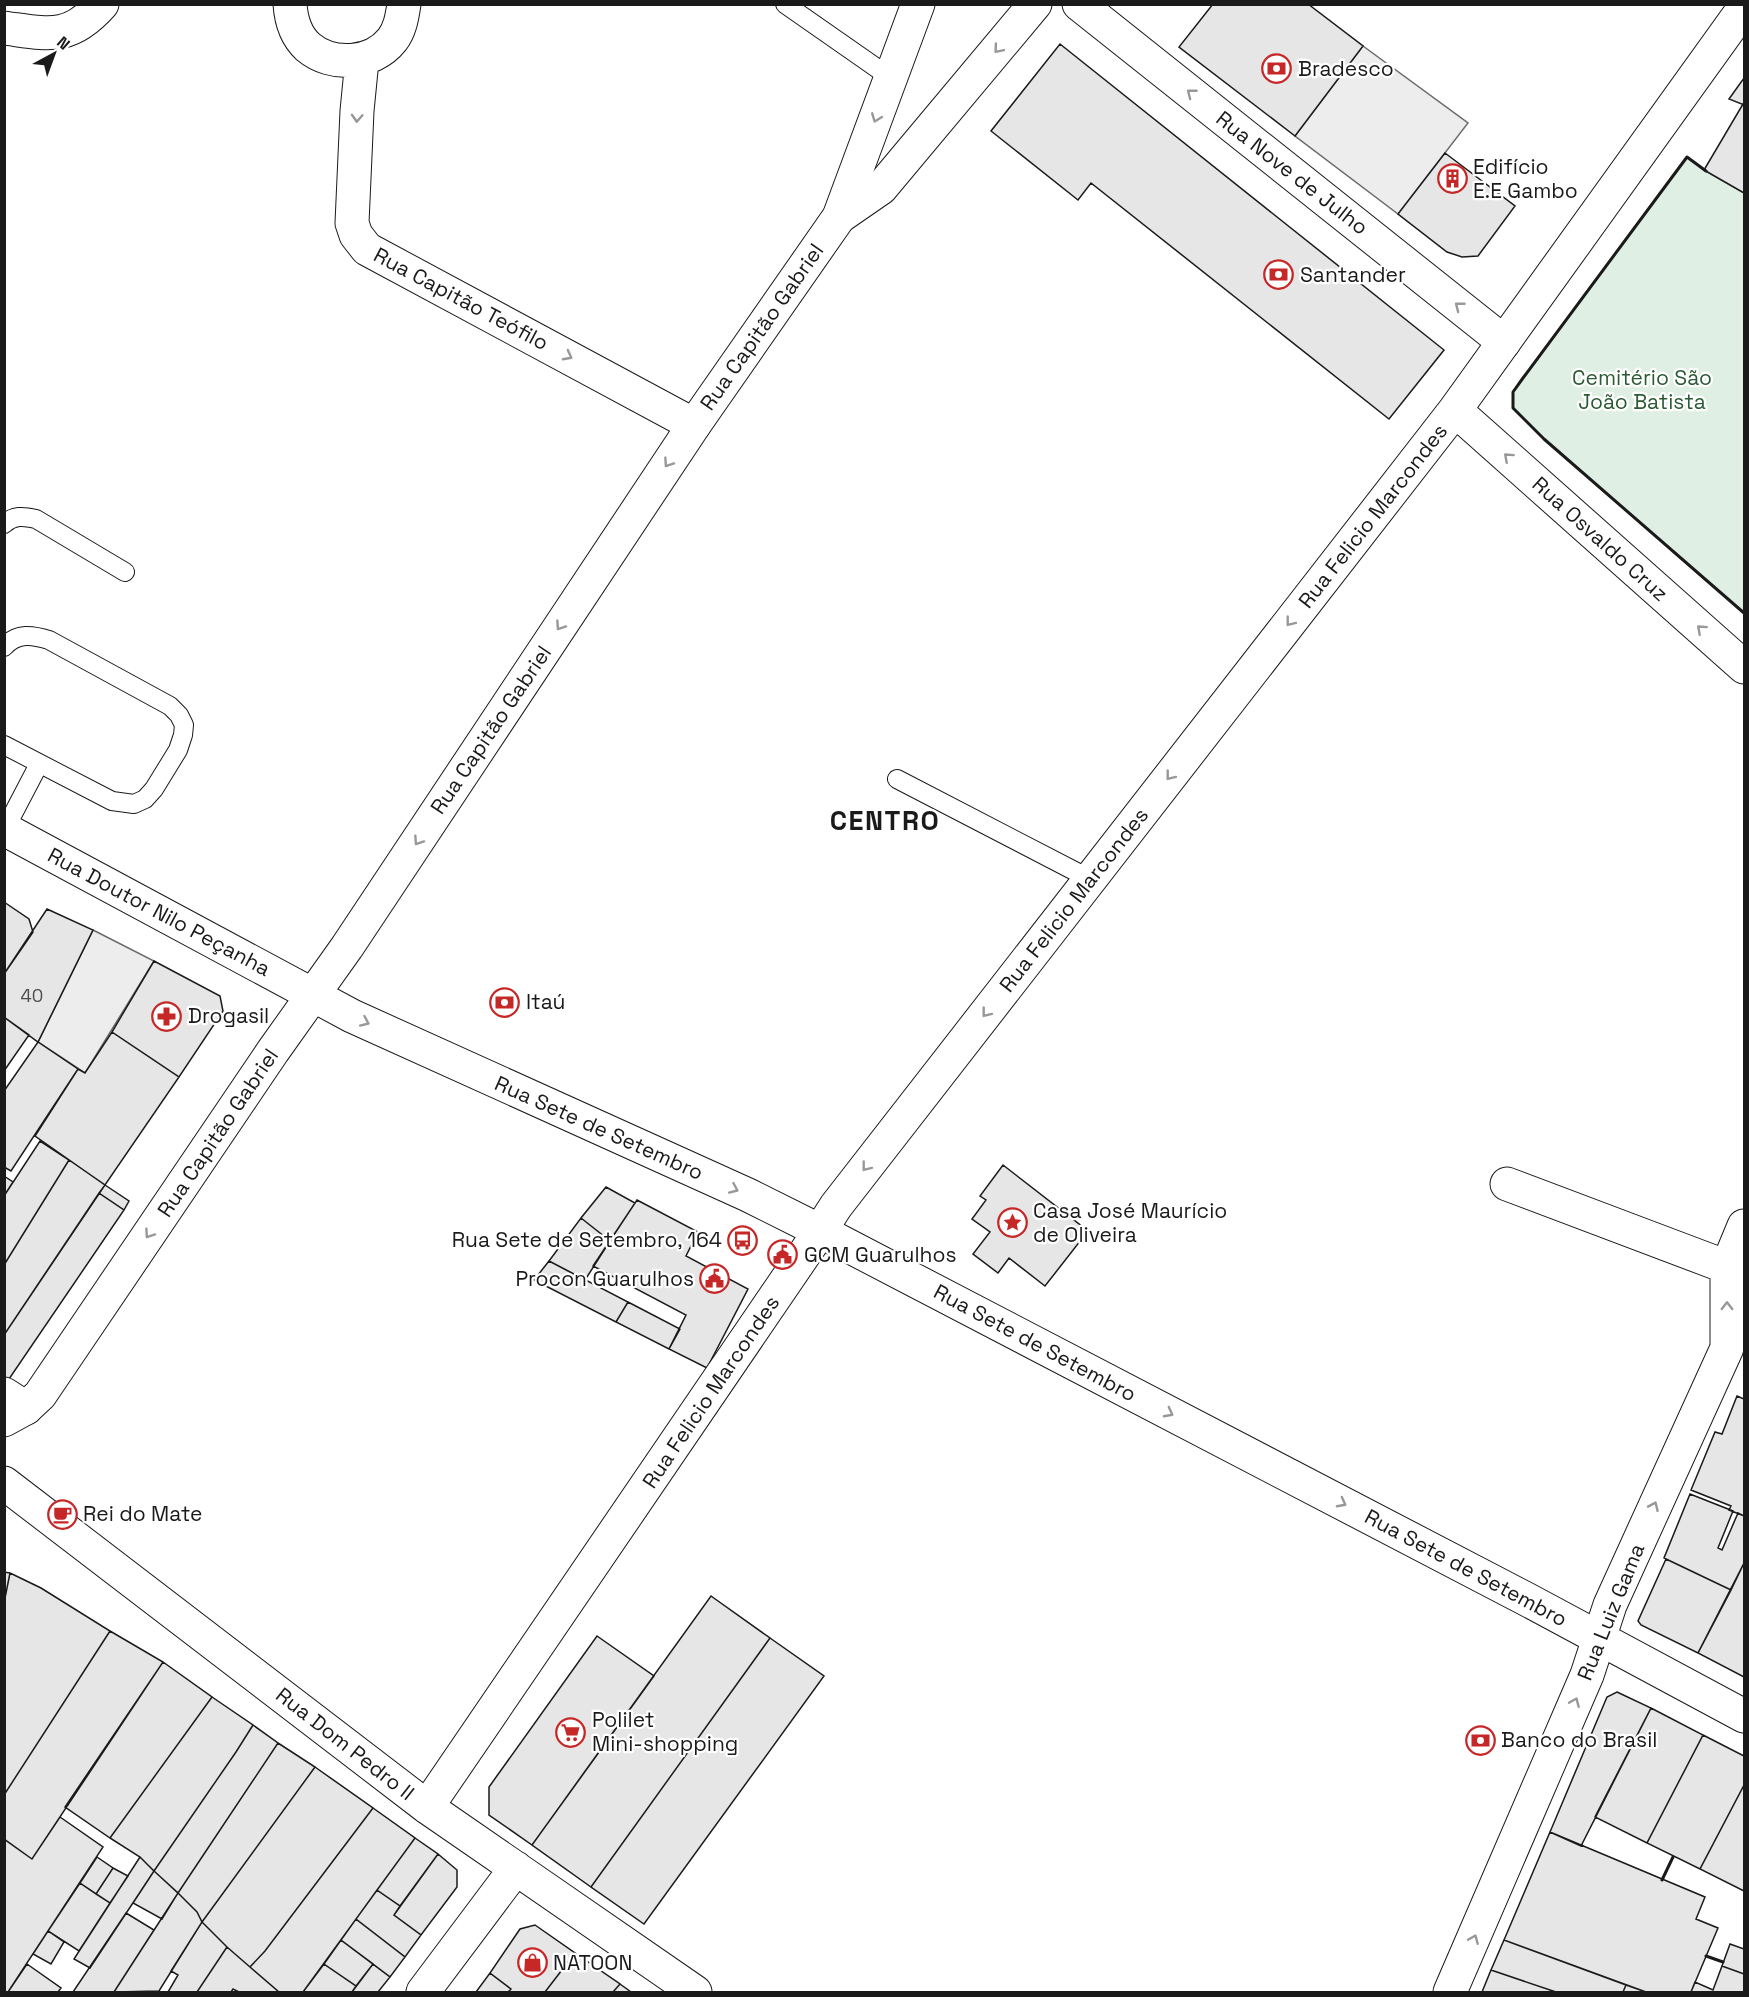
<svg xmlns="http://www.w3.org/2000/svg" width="1749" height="1997" font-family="'Space Grotesk',sans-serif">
	<rect width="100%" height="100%" fill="#fff"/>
	<path fill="#e0efe3" stroke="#6a6a6a" stroke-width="1.5" d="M1687 157 1704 170 1744 193V613L1544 439 1513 408V392L1523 378Z"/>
	<path fill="#ededed" stroke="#6a6a6a" stroke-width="1.5" d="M1363 46 1468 123 1398 214 1295 136Z
		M93 930 154 961 85 1073 38 1042Z"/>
	<path fill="#e6e6e6" stroke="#1a1a1a" stroke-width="1.5" d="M1213 4H1308L1363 46 1295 136 1179 47Z
		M1060 44 1444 350 1389 419 1091 183 1078 200 991 131Z
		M1744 78V105L1729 99Z
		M1743 104 1744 105V193L1704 170Z
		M1445 153 1515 206 1478 256 1462 257 1447 252 1398 214Z
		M4 902 29 919 33 932 4 974Z
		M47 909 93 930 38 1042 4 1017V974Z
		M154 961 220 996 223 1011 179 1077 112 1032Z
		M4 1017 29 1035 4 1071Z
		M112 1032 179 1077 105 1185 35 1136 78 1069 85 1073Z
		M38 1042 78 1069 11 1171 4 1167V1091Z
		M40 1141 69 1160 4 1265V1196Z
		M69 1160 105 1185 4 1335V1265Z
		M1003 1165 1088 1231 1045 1286 1009 1258 998 1273 973 1254 990 1232 972 1219 986 1200 980 1196Z
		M4 1176 13 1182 4 1196Z
		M105 1185 129 1201 124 1210 99 1193Z
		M606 1187 635 1203 610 1241 581 1218Z
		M99 1193 124 1210 7 1382 4 1380V1335Z
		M637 1200 698 1232 686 1256 748 1289 707 1368 669 1349 686 1315 593 1266Z
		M581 1218 610 1241 585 1280 549 1261Z
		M549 1261 628 1302 616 1322 534 1280Z
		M628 1302 680 1329 669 1349 616 1322Z
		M1737 1396 1744 1399V1516L1729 1510 1731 1506 1691 1490 1715 1432 1722 1434Z
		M1690 1494 1733 1511 1718 1548 1722 1550 1738 1513 1744 1516V1563L1731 1590 1664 1558Z
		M1666 1559 1731 1590 1698 1653 1641 1625 1638 1621Z
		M1744 1563V1677L1698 1653Z
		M4 1572 10 1573 4 1603Z
		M10 1573 41 1588 110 1631 4 1795V1603Z
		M711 1596 770 1638 591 1887 532 1845Z
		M110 1631 163 1662 32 1859 4 1839V1795Z
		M597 1636 654 1676 532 1845 489 1815V1787Z
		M770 1638 824 1676 644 1924 591 1887Z
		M163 1662 212 1697 110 1838 65 1807Z
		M1617 1692 1651 1708 1581 1846 1550 1832 1607 1697Z
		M212 1697 253 1725 236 1752 154 1871 140 1857 110 1838Z
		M1651 1708 1703 1735 1647 1843 1595 1817Z
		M253 1725 278 1743 178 1893 154 1871 236 1752Z
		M1703 1735 1744 1756V1785L1700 1869 1647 1843Z
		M278 1743 315 1767 202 1922 197 1912 178 1893Z
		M315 1767 373 1808 265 1951 250 1967 227 1947 202 1922Z
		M1744 1785V1891L1700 1869Z
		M373 1808 415 1838 303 1992H279L250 1967 265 1951Z
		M60 1817 103 1847 8 1992H4V1839L32 1859Z
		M1550 1832 1705 1897 1696 1919 1718 1928 1691 1992H1646L1504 1940Z
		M415 1838 438 1854 400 1906 377 1890Z
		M438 1854 457 1870V1887L421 1935 394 1915Z
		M97 1857 113 1868 96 1894 80 1883Z
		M140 1857 154 1871 90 1968 74 1959Z
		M113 1868 128 1876 110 1903 96 1894Z
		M154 1871 178 1893 162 1919 133 1903Z
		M80 1883 110 1903 79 1951 48 1931Z
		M377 1890 400 1906 394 1915 421 1935 405 1957 356 1919Z
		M178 1893 197 1912 202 1922 159 1991 114 1992Z
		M126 1913 154 1930 114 1992H73Z
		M356 1919 405 1957 390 1977 341 1940Z
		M202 1922 227 1947 197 1992H168L178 1975 171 1971Z
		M535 1925 575 1953 545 1992H508L511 1989 490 1973 520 1929Z
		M48 1931 64 1942 51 1964 33 1954Z
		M341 1940 373 1964 356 1986 324 1964Z
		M1504 1940 1626 1985 1623 1992H1556L1491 1970Z
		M1730 1944 1744 1949V1974L1722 1966Z
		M227 1947 250 1967 279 1992H239L233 1989 231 1992H197Z
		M575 1953 620 1984 613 1992H545Z
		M27 1964 61 1988 58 1992H8Z
		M324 1964 356 1986 352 1992H303Z
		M373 1964 390 1977 378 1992H352Z
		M1722 1966 1744 1974V1992H1691L1695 1982 1713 1990Z
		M1491 1970 1556 1992H1482Z
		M490 1973 511 1989 508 1992H476Z
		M620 1984 631 1992H613Z
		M1626 1985 1646 1992H1623Z"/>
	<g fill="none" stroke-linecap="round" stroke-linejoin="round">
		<defs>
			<path id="lane" d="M785 4 891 78
				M4 524C14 515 23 516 36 519L125 572
				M4 647C17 632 33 635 49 640L170 706 179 715 184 725 183 735 178 750 154 789 145 799 134 804 112 801 4 745
				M897 779 1090 879
				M5 829 39 764"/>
			<path id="street" d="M290 4C291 19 296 36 308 47 332 67 372 65 392 40 400 30 402 17 404 4
				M1079 4 1504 342
				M4 28C49 34 69 41 102 4
				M362 60 357 111 352 223 356 235 367 249 694 425
				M839 217 881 188 1035 4
				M1507 1184 1727 1267
				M4 1394 26 1408
				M4 1483 427 1807 695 1992
				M427 1807 820 1231
				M423 1992 516 1868
				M1450 1992 1587 1675 1610 1605 1727 1348V1267L1744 1226"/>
			<path id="secondary" d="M1455 410 1744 667
				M4 829 352 1016 748 1195 820 1231 1528 1600 1744 1716
				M820 1231 836 1206 1455 410 1744 8
				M4 1420 26 1408 40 1395 273 1051 347 947 694 425 839 217 918 4"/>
		</defs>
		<use href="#lane" stroke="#1a1a1a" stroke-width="20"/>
		<use href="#street" stroke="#1a1a1a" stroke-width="35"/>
		<use href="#secondary" stroke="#1a1a1a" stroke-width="35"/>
		<use href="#lane" stroke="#fff" stroke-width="18"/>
		<use href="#street" stroke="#fff" stroke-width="33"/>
		<use href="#secondary" stroke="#fff" stroke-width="33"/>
		<path stroke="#1a1a1a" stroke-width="3" d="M1706 171 1687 157 1523 378 1513 392V408L1544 439 1744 613
			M1662 1880 1673 1857
			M1706 1956 1723 1962"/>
	</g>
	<defs><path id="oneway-chevron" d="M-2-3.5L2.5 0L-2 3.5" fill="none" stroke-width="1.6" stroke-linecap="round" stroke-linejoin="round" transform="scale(1.5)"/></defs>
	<g stroke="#989898">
		<use href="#oneway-chevron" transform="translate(998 49) rotate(130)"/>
		<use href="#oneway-chevron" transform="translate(1191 93) rotate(-142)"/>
		<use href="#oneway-chevron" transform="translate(357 118) rotate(93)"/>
		<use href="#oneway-chevron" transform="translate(876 118) rotate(111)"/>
		<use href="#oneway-chevron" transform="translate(1459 306) rotate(-142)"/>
		<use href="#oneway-chevron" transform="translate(568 356) rotate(28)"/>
		<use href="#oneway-chevron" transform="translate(1508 457) rotate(-138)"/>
		<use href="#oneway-chevron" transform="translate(668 463) rotate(124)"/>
		<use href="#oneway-chevron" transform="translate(1290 622) rotate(128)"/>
		<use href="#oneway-chevron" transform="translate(560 626) rotate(124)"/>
		<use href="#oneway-chevron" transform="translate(1701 629) rotate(-138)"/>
		<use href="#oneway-chevron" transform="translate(1170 776) rotate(128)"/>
		<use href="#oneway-chevron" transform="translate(418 841) rotate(124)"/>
		<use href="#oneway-chevron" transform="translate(986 1013) rotate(128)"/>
		<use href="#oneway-chevron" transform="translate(365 1022) rotate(24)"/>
		<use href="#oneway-chevron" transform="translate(866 1167) rotate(128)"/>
		<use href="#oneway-chevron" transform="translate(734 1189) rotate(24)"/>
		<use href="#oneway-chevron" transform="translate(149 1234) rotate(124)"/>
		<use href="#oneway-chevron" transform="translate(1727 1306) rotate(-90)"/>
		<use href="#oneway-chevron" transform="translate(1169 1413) rotate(28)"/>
		<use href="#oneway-chevron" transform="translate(1342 1503) rotate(28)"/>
		<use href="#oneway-chevron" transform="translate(1654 1506) rotate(-66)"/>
		<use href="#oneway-chevron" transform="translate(1575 1702) rotate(-67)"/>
		<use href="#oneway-chevron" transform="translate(1474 1939) rotate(-67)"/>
	</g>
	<defs>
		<symbol id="bank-ring" viewBox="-11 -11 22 22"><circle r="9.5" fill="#fff" stroke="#c62828" stroke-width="1.5"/><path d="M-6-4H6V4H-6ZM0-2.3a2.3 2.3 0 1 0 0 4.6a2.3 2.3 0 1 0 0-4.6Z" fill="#c62828"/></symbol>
		<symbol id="building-ring" viewBox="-11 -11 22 22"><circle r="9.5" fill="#fff" stroke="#c62828" stroke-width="1.5"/><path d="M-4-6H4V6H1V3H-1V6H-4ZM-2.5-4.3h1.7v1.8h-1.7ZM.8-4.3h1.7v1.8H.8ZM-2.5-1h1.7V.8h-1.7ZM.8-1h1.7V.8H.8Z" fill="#c62828"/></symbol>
		<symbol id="pharmacy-ring" viewBox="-11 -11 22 22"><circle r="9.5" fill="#fff" stroke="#c62828" stroke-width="1.5"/><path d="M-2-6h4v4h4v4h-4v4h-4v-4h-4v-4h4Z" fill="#c62828"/></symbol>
		<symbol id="sight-ring" viewBox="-11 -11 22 22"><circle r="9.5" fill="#fff" stroke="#c62828" stroke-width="1.5"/><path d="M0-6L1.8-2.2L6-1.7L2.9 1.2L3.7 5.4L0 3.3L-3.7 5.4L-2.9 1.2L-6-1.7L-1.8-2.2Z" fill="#c62828"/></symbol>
		<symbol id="bus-ring" viewBox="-11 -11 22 22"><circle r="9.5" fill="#fff" stroke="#c62828" stroke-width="1.5"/><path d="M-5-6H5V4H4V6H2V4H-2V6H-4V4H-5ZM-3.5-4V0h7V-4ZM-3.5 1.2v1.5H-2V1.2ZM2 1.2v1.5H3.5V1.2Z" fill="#c62828"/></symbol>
		<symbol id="civic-ring" viewBox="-11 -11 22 22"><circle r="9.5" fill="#fff" stroke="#c62828" stroke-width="1.5"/><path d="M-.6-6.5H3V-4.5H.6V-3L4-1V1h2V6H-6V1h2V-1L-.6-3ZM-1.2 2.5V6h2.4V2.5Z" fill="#c62828"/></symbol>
		<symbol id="cafe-ring" viewBox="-11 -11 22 22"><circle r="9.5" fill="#fff" stroke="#c62828" stroke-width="1.5"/><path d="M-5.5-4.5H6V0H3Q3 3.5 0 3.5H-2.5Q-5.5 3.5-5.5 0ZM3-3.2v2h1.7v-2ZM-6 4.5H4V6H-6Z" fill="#c62828"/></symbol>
		<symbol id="supermarket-ring" viewBox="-11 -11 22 22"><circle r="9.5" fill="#fff" stroke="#c62828" stroke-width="1.5"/><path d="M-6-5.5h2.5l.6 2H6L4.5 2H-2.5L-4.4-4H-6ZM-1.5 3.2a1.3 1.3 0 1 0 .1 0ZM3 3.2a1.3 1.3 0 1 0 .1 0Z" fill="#c62828"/></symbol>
		<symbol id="shop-ring" viewBox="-11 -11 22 22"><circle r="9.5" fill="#fff" stroke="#c62828" stroke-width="1.5"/><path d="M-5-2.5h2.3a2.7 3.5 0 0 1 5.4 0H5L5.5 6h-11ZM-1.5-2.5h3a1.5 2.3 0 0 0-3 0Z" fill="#c62828"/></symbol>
	</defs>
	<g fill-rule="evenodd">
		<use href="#bank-ring" x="1260" y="52" width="33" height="33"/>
		<use href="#building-ring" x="1436" y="162" width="33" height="33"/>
		<use href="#bank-ring" x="1262" y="258" width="33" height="33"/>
		<use href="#bank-ring" x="488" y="986" width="33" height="33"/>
		<use href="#pharmacy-ring" x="150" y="1000" width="33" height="33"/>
		<use href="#sight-ring" x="996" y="1206" width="33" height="33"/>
		<use href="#bus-ring" x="726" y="1224" width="33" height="33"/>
		<use href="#civic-ring" x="766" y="1238" width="33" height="33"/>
		<use href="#civic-ring" x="698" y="1262" width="33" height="33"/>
		<use href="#cafe-ring" x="46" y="1498" width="33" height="33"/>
		<use href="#supermarket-ring" x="554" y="1716" width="33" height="33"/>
		<use href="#bank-ring" x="1464" y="1724" width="33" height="33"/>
		<use href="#shop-ring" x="516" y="1946" width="33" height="33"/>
	</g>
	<g text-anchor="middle" stroke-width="4.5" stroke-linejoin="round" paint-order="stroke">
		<g font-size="18" fill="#4d4d4d">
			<text x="32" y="1002">40</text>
		</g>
		<g font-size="21" fill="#1a1a1a" stroke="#fff" text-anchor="start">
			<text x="1298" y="76">Bradesco</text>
			<text x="1473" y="174">Edifício<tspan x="1473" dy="24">E.E Gambo</tspan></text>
			<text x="1300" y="282">Santander</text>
			<text x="526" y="1009">Itaú</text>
			<text x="188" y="1023">Drogasil</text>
			<text x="1033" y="1218">Casa José Maurício<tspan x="1033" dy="24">de Oliveira</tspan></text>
			<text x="722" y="1247" text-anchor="end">Rua Sete de Setembro, 164</text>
			<text x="804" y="1262">GCM Guarulhos</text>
			<text x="694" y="1286" text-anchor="end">Procon Guarulhos</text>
			<text x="83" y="1521">Rei do Mate</text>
			<text x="592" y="1727">Polilet<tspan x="592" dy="24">Mini-shopping</tspan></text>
			<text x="1501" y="1747">Banco do Brasil</text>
			<text x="553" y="1970">NATOON</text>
		</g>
		<g font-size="21" fill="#1a1a1a" stroke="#fff">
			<text transform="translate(1292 173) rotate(38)" y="7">Rua Nove de Julho</text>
			<text transform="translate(461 299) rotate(28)" y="7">Rua Capitão Teófilo</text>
			<text transform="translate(762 327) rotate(-55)" y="7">Rua Capitão Gabriel</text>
			<text transform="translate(1373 516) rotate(-52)" y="7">Rua Felicio Marcondes</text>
			<text transform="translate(1600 539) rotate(42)" y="7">Rua Osvaldo Cruz</text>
			<text transform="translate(491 730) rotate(-56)" y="7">Rua Capitão Gabriel</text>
			<text transform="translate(1074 900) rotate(-52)" y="7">Rua Felicio Marcondes</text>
			<text transform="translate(159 912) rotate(28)" y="7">Rua Doutor Nilo Peçanha</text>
			<text transform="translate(599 1128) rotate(24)" y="7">Rua Sete de Setembro</text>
			<text transform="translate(218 1133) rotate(-56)" y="7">Rua Capitão Gabriel</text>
			<text transform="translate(1035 1343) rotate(28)" y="7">Rua Sete de Setembro</text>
			<text transform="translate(711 1392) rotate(-56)" y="7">Rua Felicio Marcondes</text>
			<text transform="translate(1466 1568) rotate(28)" y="7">Rua Sete de Setembro</text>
			<text transform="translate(1611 1612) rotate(-68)" y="7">Rua Luiz Gama</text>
			<text transform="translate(345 1744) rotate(38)" y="7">Rua Dom Pedro II</text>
		</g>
		<g font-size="21" fill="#2b5a34" stroke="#fff">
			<text x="1642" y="385">Cemitério São<tspan x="1642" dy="24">João Batista</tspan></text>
		</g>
		<g font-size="27" font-weight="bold" letter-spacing="1.5" fill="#1a1a1a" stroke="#fff">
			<text x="885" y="830">CENTRO</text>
		</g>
	</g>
	<rect width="1749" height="1997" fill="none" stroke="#1a1a1a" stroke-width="12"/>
	<g transform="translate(54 54) rotate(41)" stroke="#ffffff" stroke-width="4.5" paint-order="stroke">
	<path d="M0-4.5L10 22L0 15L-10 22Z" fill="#1a1a1a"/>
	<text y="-9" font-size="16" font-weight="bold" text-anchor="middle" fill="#1a1a1a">N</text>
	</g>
</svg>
